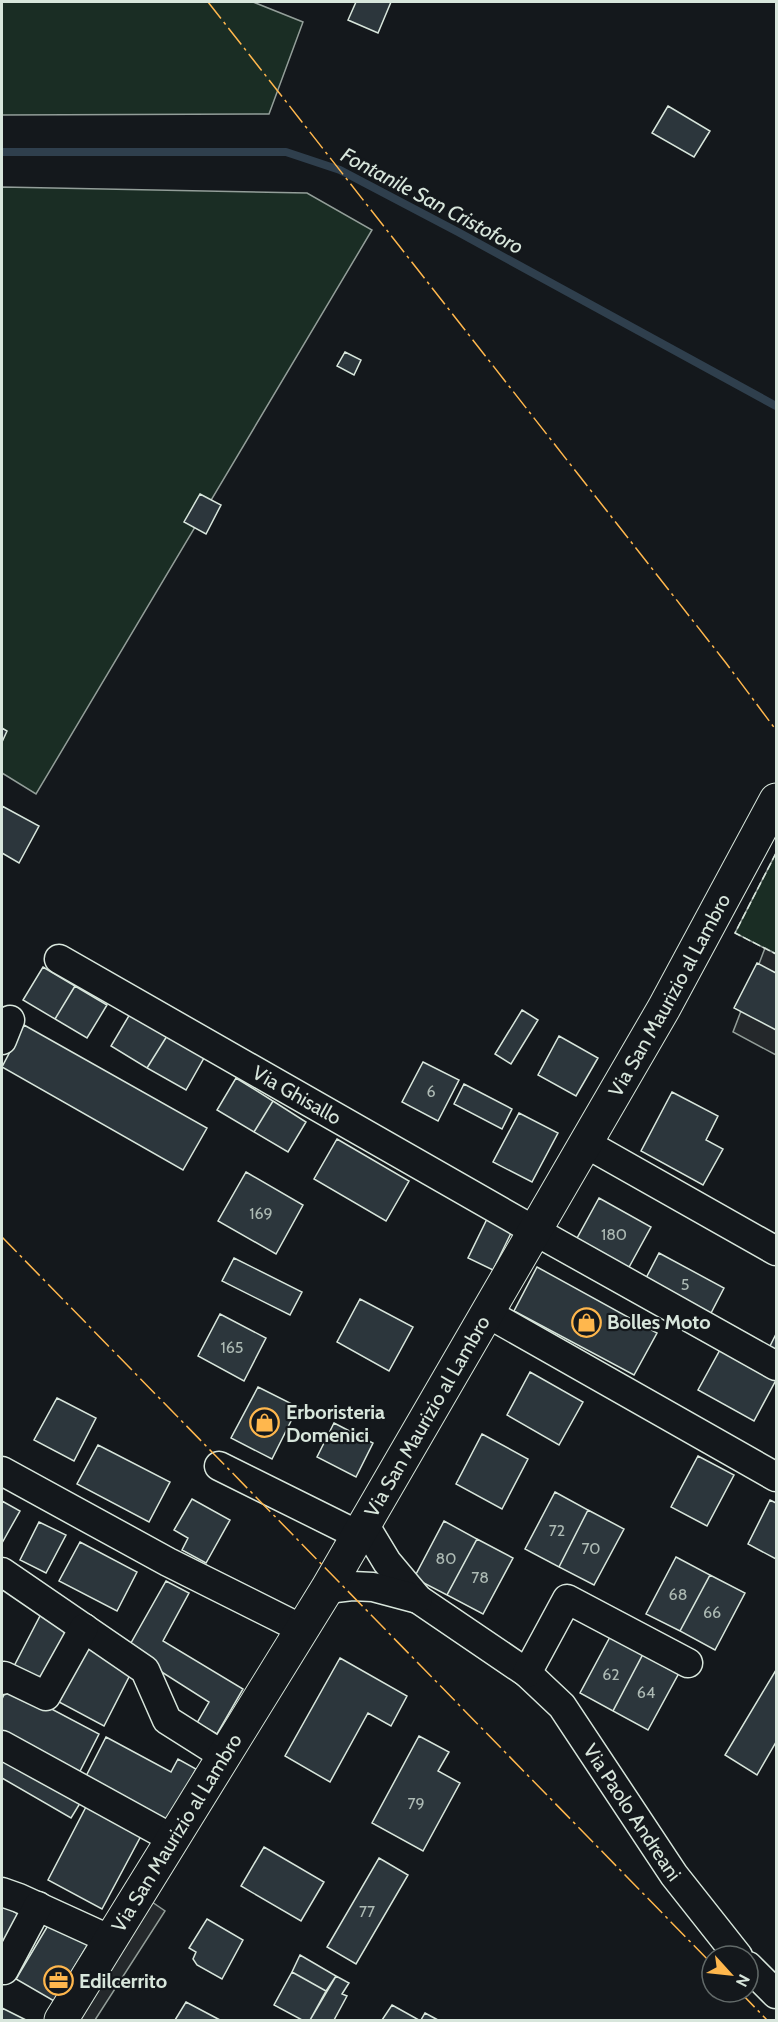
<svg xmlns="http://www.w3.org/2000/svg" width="778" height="2022" font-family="Cabin,sans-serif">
	<rect width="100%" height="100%" fill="#14181c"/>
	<path fill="#1a2d24" stroke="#939e99" stroke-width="1.5" d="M2 2H253L303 22 269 114 2 115Z
		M2 187 307 193 372 230 36 794 2 773Z
		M776 853V954L735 933Z"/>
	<path fill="#24282b" stroke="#939e99" stroke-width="1.5" d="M765 948 776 954V1055L733 1032Z
		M152 1902 165 1911 95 2020H77Z"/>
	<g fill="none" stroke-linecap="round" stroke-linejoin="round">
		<path stroke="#2f3f4d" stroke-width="8" d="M2 152H286L340 170 458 232 776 406"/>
	</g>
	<path fill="#2c363c" stroke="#d8e6dc" stroke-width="1.5" d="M356 2H391L378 33 348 20Z
		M668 106 710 131 694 157 652 133Z
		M345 352 361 360 354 375 337 366Z
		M200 494 221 505 206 534 184 522Z
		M2 728 7 731 2 742Z
		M2 806 39 826 19 863 2 853Z
		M757 963 776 973V1030L734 1008Z
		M43 967 75 986 55 1019 23 1000Z
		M75 986 107 1005 87 1038 55 1019Z
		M522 1010 538 1020 511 1064 495 1054Z
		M130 1014 167 1036 147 1068 111 1046Z
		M24 1025 207 1128 183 1170 2 1067Z
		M167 1036 204 1058 186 1090 147 1068Z
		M559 1036 598 1058 576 1096 538 1075Z
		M423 1062 459 1080 438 1121 402 1102Z
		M236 1078 273 1101 254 1132 217 1110Z
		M464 1084 512 1109 502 1129 454 1104Z
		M672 1092 718 1116 706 1140 723 1149 703 1185 641 1151Z
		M273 1101 306 1122 288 1152 254 1132Z
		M519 1113 558 1133 532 1182 493 1162Z
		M337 1139 409 1181 386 1221 314 1179Z
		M246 1172 303 1205 276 1254 218 1221Z
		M599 1198 651 1227 628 1269 576 1240Z
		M487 1219 512 1231 493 1270 468 1258Z
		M659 1253 724 1288 710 1315 645 1280Z
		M234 1258 302 1292 290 1315 222 1281Z
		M537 1267 657 1333 634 1375 514 1311Z
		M360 1299 413 1327 389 1371 337 1342Z
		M220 1314 266 1338 244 1381 198 1356Z
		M776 1334V1355L768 1350Z
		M721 1348 776 1380 754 1421 698 1390Z
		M530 1372 583 1402 559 1445 507 1415Z
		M258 1387 298 1407 272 1459 231 1438Z
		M57 1398 96 1418 74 1461 34 1440Z
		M334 1423 373 1443 356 1477 317 1457Z
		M482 1434 528 1459 502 1509 456 1484Z
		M98 1445 170 1482 149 1522 77 1484Z
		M698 1456 734 1475 707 1526 671 1507Z
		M555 1492 588 1510 559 1567 525 1549Z
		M192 1499 230 1520 206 1563 182 1550 188 1538 174 1530Z
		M770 1500 776 1503V1559L748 1544Z
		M2 1501 20 1511 2 1543Z
		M588 1510 624 1529 594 1585 559 1567Z
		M444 1521 477 1539 447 1595 414 1578Z
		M39 1522 66 1535 46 1573 20 1560Z
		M477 1539 513 1558 483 1614 447 1595Z
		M80 1542 137 1572 117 1611 59 1581Z
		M676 1557 710 1575 680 1631 646 1614Z
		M710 1575 745 1593 715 1650 680 1631Z
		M166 1581 189 1593 163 1641 243 1689 217 1734 197 1723 209 1702 127 1650Z
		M41 1614 70 1629 40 1687 11 1672Z
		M610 1637 643 1654 613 1711 580 1693Z
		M88 1648 132 1671 104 1726 59 1702Z
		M643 1654 679 1673 648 1730 613 1711Z
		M340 1658 407 1696 391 1726 368 1713 330 1782 285 1756Z
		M776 1670V1742L757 1775 725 1755Z
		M8 1686 99 1734 76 1779 2 1740V1699Z
		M419 1736 449 1752 438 1771 460 1783 423 1851 372 1823Z
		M106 1737 171 1772 178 1759 196 1769 167 1824 83 1782Z
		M2 1754 82 1800 71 1818 2 1778Z
		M87 1805 142 1834 102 1909 48 1880Z
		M264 1847 324 1882 301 1921 241 1886Z
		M379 1858 408 1875 356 1964 327 1947Z
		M2 1905 20 1915 2 1948Z
		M207 1919 243 1940 222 1979 197 1965 193 1959 196 1952 189 1948Z
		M50 1922 88 1944 54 2001 16 1979Z
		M300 1955 336 1976 326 1991 292 1972Z
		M292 1972 326 1991 310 2020H302L274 2005Z
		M336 1976 349 1983 342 1994 347 1996 334 2020H310Z
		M186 2002 220 2020H175Z
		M392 2005 419 2020H382Z
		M2 2008 26 2020H2Z
		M425 2013 438 2020H421Z"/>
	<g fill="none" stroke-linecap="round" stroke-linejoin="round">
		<defs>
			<g id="minor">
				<path id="s1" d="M59 959 535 1231 776 1366"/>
				<path d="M2 1040 10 1020"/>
				<path d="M585 1143 776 1251"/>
				<path d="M487 1313 776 1477"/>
				<path d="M219 1466 358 1535"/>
				<path d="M2 1471 168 1562 302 1629"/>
				<path id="s2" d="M364 1524 387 1562 418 1599 527 1673 562 1706 674 1875 738 1956"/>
				<path d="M2 1572 145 1670 167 1720 224 1756"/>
				<path d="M327 1589 352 1586 373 1587 418 1599"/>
				<path d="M527 1673 567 1599 688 1663"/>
				<path d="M2 1680 4 1676 46 1696 84 1628"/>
				<path d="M2 1745 173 1839"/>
				<path d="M2 1892 19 1898 111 1940"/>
				<path d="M748 1966 776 1994"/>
				<path d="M4 1970 38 1906"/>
			</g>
			<g id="major">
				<path id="s3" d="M61 2020 327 1589 664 1008 776 800"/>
			</g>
		</defs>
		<use href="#minor" stroke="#d8e6dc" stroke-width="31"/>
		<use href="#major" stroke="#d8e6dc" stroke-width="35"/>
		<use href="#minor" stroke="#14181c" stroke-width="28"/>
		<use href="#major" stroke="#14181c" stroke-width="33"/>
		<path stroke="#d8e6dc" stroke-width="1.5" stroke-dasharray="8 3" stroke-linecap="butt" d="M776 853 735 933 776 954"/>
		<path stroke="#ffb74d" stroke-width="1.5" stroke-dasharray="21 4.5 3 4.5" stroke-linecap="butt" d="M208 2 726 663 776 730
			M2 1237 712 1964
			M740 1992 767 2020"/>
	</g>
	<defs>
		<symbol id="shop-ring" viewBox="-11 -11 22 22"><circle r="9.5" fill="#14181c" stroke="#ffb74d" stroke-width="1.5"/><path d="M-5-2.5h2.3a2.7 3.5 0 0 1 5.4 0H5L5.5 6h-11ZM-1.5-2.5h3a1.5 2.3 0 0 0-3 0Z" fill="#ffb74d"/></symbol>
		<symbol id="office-ring" viewBox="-11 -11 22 22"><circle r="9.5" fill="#14181c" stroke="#ffb74d" stroke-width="1.5"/><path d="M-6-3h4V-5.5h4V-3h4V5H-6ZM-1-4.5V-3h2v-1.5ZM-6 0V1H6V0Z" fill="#ffb74d"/></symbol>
	</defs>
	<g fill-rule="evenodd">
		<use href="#shop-ring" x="570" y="1306" width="33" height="33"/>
		<use href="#shop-ring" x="248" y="1406" width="33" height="33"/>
		<use href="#office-ring" x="42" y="1964" width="33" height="33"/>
	</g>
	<g text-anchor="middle" stroke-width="4.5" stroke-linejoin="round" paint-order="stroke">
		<g font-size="16" fill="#adbab4">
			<text x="431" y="1097">6</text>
			<text x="261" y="1219">169</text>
			<text x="614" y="1240">180</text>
			<text x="685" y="1290">5</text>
			<text x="232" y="1353">165</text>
			<text x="557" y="1536">72</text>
			<text x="591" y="1554">70</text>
			<text x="446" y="1564">80</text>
			<text x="480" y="1583">78</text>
			<text x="678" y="1600">68</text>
			<text x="712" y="1618">66</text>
			<text x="611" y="1680">62</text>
			<text x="646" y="1698">64</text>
			<text x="416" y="1809">79</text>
			<text x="367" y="1917">77</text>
		</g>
		<g font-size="20" fill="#d8e6dc" stroke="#14181c">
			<text dy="7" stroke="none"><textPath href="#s3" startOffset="1192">Via San Maurizio al Lambro</textPath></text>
			<text dy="7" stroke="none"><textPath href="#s1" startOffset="274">Via Ghisallo</textPath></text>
			<text dy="7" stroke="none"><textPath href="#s3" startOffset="706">Via San Maurizio al Lambro</textPath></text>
			<text dy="7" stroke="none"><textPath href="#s2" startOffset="400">Via Paolo Andreani</textPath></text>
			<text dy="7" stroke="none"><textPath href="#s3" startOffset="220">Via San Maurizio al Lambro</textPath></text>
		</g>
		<g font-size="20" font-weight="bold" fill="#d8e6dc" stroke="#14181c" text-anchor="start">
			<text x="607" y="1329">Bolles Moto</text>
			<text x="286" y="1419">Erboristeria<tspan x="286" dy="23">Domenici</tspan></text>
			<text x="79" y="1988">Edilcerrito</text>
		</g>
		<g font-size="21" font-style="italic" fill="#d8e6dc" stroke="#14181c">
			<text transform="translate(432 201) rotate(28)" y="7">Fontanile San Cristoforo</text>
		</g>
	</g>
	<rect width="778" height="2022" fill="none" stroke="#d8e6dc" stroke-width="6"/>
	<g transform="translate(730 1974) rotate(117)"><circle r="28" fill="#14181c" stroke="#626a69" stroke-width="1.5"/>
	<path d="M0-4.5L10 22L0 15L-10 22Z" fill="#ffb74d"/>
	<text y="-9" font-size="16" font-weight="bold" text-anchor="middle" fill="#d8e6dc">N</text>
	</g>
</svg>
